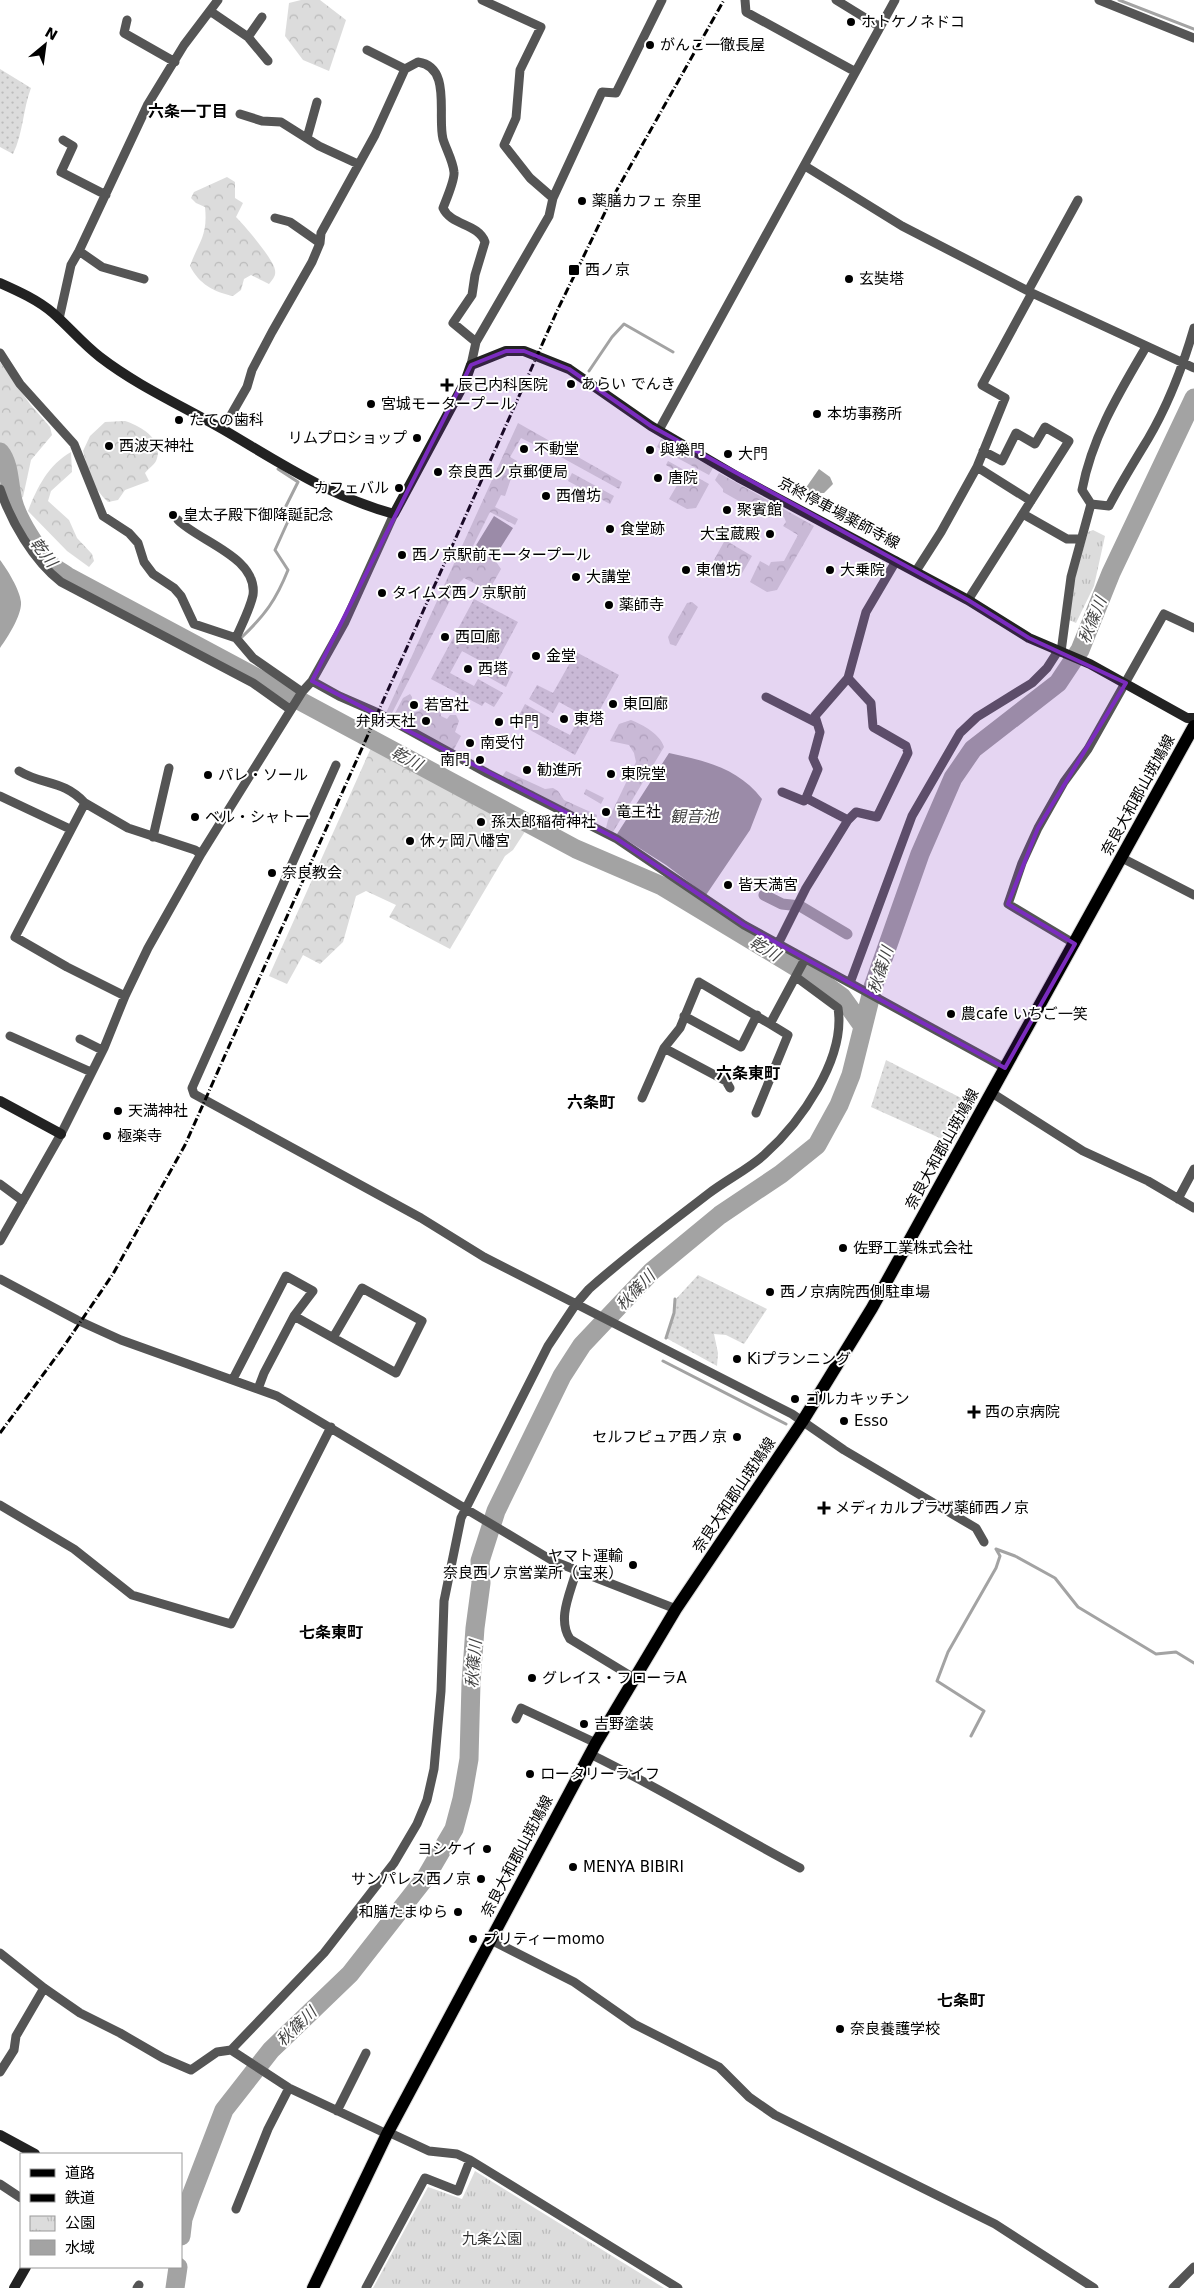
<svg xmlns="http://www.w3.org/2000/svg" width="1194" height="2288" font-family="'DejaVu Sans','Noto Sans JP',sans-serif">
	<defs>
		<pattern id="grass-dots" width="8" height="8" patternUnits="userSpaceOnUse" patternTransform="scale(1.25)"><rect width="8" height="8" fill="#dcdcdc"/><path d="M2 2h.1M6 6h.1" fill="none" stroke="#bbb" stroke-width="1.8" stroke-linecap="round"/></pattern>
		<pattern id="forest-crowns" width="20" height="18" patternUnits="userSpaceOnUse" patternTransform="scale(1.25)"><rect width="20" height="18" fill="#dcdcdc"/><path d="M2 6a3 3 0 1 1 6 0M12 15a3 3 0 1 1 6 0" fill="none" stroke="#bbb"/></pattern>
		<pattern id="park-tufts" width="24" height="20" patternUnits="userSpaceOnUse" patternTransform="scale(1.25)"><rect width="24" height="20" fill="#dcdcdc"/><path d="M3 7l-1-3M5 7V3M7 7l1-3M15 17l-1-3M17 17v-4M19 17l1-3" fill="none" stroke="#bbb"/></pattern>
	</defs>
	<rect width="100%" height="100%" fill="#fff"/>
	<path fill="url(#grass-dots)" d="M0 69 31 88C23 109 23 134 13 154L0 147Z
		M474 599 518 622 496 663 513 672 506 687 481 673 486 664 462 651 450 673 474 686 478 679 503 693 494 707 485 702 482 706 431 679Z
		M576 652 619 675 575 755 523 726 525 724 517 719 525 704 550 718 547 723 570 735 581 714 559 702 553 713 529 699 537 685 553 693Z
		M886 1060 975 1105 953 1144 871 1107Z
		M698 1275 767 1309 744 1344 726 1335 714 1334 718 1353 717 1366 666 1338 674 1313 675 1300Z"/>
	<path fill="url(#forest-crowns)" d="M301 0H320L346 20 329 71 303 60 285 36 289 3Z
		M227 177 235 182V198L243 203 236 217C245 226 274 260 275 270 276 276 273 279 269 284L251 275 244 279 241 290 233 296C214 292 199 284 190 266 199 241 208 236 205 207L196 203 191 198 194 192Z
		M0 362 30 404 50 427 52 435 31 460 23 497 18 500 14 497 5 454 0 449Z
		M125 421C140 426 165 439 156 461 154 465 148 469 145 473L149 481 125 490 118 500 108 502C93 489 88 470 83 451L90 436 105 422Z
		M518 423 622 482 619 489 539 445H535L521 438 510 457 517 461 505 496 501 495 495 507 518 519 515 525 490 512 472 548 495 560 501 569 492 585 483 588 464 578 459 583 391 715 386 713Z
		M661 439 713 468 709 475 657 447Z
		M71 452 72 472 51 491 48 501 69 520 77 538 92 554 94 561 89 567 67 551 28 511C37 488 48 465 71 452Z
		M668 461 709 484 696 508 687 509 669 499 683 475 666 465Z
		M572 473 614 496 610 504 568 481Z
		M719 473 814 526 777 590 767 592 750 582 760 561 769 566 771 562 784 561 798 535 783 526 786 522 784 517 774 512 769 518 723 492V489L715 480Z
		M725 540 752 556 741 575 714 560Z
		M692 602 698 607 676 646 670 644 668 637 687 603Z
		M410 694 412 697 411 709 414 712 419 711 423 707 427 708 439 706 441 716 447 719 450 715H456L459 721 455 732 461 736 453 751 393 717 403 698Z
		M631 720C643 725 660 734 664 747L613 832 606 828 608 820 636 762 634 753 629 745 610 741 619 724Z
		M371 748 526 830 513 850 505 856 450 949 389 917 396 905 366 891 356 896 343 942 320 964 303 955 287 984 269 976Z
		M506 771 545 789 553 788 558 791 564 800 597 815 596 823 501 778Z
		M586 789 604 798 601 804 584 794Z"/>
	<path fill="url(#park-tufts)" d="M1093 530 1105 536 1094 586 1076 623 1069 620 1075 577 1088 532Z
		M475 2171 664 2288H373L428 2187 462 2199Z"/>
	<path fill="#a3a3a3" d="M819 469 830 477 833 484 824 493H811L805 489Z
		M494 516 513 528 494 558 475 547Z
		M0 560C7 569 20 590 21 602 22 615 8 637 0 648Z
		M669 753C706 761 738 768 762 799L750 830 706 895 666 865 617 834Z"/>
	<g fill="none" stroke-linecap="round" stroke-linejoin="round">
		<path stroke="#a3a3a3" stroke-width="3" d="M1119 0 1194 29
			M589 371 612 337 624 324 673 352
			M242 637C265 615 276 600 288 570L275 550 289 519 286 506 298 482 278 469
			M666 1338 674 1313 675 1299
			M663 1361 786 1424
			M996 1549 1015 1556 1055 1578 1078 1607 1156 1654 1176 1652 1194 1663
			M971 1736 984 1711 937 1681 948 1652 996 1568 1000 1556 996 1549"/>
		<path stroke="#a3a3a3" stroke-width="11" d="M764 895 782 904 800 906 847 934"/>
		<path stroke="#a3a3a3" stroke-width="19" d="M0 452C10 464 9 486 13 501 17 518 38 552 51 565 55 569 62 572 67 576L576 849 662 886 824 984 842 997 862 1025
			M181 2236 183 2219 191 2196 224 2110 271 2050 350 1974 426 1877 454 1829 462 1799 469 1759 471 1683 475 1628 481 1583 480 1561 496 1511 562 1376 582 1345 652 1271 720 1215 781 1174 817 1145 839 1105 851 1075 873 987 920 854 953 778 973 749 1058 683 1080 650 1111 573 1194 398
			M175 2288 178 2267"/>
		<defs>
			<path id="primary" d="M313 2288 387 2134 596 1743 676 1609 802 1422 872 1308 1194 726"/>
		</defs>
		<use href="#primary" stroke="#dbdbdb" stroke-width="14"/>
		<path stroke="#555" stroke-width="9" d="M745 0 746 12 854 71
			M836 0 880 27
			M1099 0 1194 38
			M210 11 248 37 268 61
			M127 20 124 33 175 62
			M248 37 262 17
			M367 50 405 69
			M240 114 262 121 281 122 319 146 358 164
			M307 138 317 102
			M63 140 73 146 61 172 106 195
			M805 166 902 226 1032 293 1194 368
			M553 198 602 92 616 93 662 0
			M275 218 290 222 320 243
			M79 251 102 267 144 279
			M1028 291 1078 200
			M59 319 71 265 79 251 148 104 184 45 218 0
			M0 353 20 384 74 444 103 516 129 533 138 543 144 562 153 574 174 588 181 596 194 624 236 638 253 658 302 692
			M471 365 476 342 549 216 553 198 530 178 504 145 516 118 520 70 541 27 482 0
			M223 429 247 387 252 370 272 332 312 262 320 243 321 233 375 135 405 69 418 62C452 67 437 115 443 139 446 149 453 161 454 172 455 180 446 200 443 208 451 226 478 223 485 242L475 275 472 295 453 323 476 342
			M659 430 895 0
			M977 467 1031 501
			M0 489C11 522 33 560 61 582L253 683 291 710
			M1091 504 1109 506C1121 483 1134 462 1148 439 1168 405 1183 366 1194 328
			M1023 514 1067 539H1080
			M178 520C198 541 258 557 253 595 250 609 242 624 236 638
			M916 571 941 532 977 467 1005 398 982 385 1032 293
			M968 600 1069 441 1045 427 1035 444 1016 433 1002 461 983 451
			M848 678 815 716 820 732 813 758 818 769 806 798 848 820
			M312 681 339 696 378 713 487 773 617 839 744 925 1005 1068
			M766 697 815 722
			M336 765 192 1088 194 1094 421 1218 484 1257 792 1414 844 1450 976 1528 984 1542
			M19 771C44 786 62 779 85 803
			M782 792 804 801 806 798
			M0 796 70 829
			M153 837 169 768
			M1122 858 1194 895
			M778 944 806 888 848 820 856 812 877 817 908 753 906 746 873 727 871 703 848 678 866 612 896 561
			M1075 944 1008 904 1022 863 1038 828 1064 782 1088 749 1164 614 1194 628
			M850 983 912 816 960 733 977 717 1032 683 1047 668 1058 651 1061 652 1071 577 1091 504 1082 490C1092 437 1119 393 1146 347
			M125 996 67 967 15 937 85 803 128 828 195 850 201 854
			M684 1016 741 1047 757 1015
			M10 1036 91 1072
			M80 1039 102 1050
			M664 1048 726 1081 730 1088
			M992 1093 1083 1151 1148 1181 1194 1208
			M642 1098 664 1048 680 1028 699 982 770 1024
			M756 1113 788 1035 770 1024 805 959
			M0 1184 23 1201
			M1178 1199 1194 1169
			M0 1241 61 1134 104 1048 125 996 148 948 201 854 302 692 312 681 345 622 394 514
			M0 1279 77 1320 121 1340 277 1396 553 1561 676 1609
			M233 1379 286 1276 313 1291 294 1316
			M258 1389 264 1373 294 1316 396 1373 422 1321 362 1288 334 1336
			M0 1505 74 1549 132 1595 231 1624 331 1427
			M576 1572C570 1594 557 1619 570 1639L634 1678
			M516 1719 521 1708 596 1743
			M590 1754C662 1789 730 1831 800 1868
			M491 1940 574 1982 634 2024 719 2067 749 2097 775 2115 995 2224 1094 2288
			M0 1953 44 1988 80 2013 120 2033 163 2058 191 2070 217 2052 231 2050 289 2088 387 2134
			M231 2050 324 1953 394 1863 417 1824 427 1800 434 1769 441 1691 444 1601 461 1518 548 1346 576 1304 589 1289C627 1255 668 1225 708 1194 726 1180 747 1170 764 1155 800 1123 846 1059 838 1008L796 977
			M0 2072 14 2050 16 2036 44 1988
			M337 2111 366 2053
			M388 2132 429 2151 457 2154 470 2160 678 2288
			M0 2184 21 2198
			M236 2209 268 2129 289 2088
			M137 2288 139 2285
			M366 2288 425 2178 458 2191 470 2160
			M1173 2288 1194 2267"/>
		<path stroke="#222" stroke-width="10" d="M0 283C18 291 38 300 53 313 69 327 83 344 100 357 139 387 183 406 224 430 282 464 329 496 394 514L465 382 471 365 506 351H524L569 369 651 426 738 477 968 600 1029 638 1090 664 1187 718H1194
			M0 1101 61 1134
			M0 2135 35 2154
			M14 2288 26 2267"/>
		<use href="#primary" stroke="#000" stroke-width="12"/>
		<path stroke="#000" stroke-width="3" stroke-dasharray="8 2.5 1 2.5" stroke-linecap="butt" d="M0 1433 62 1349 113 1274 185 1145 557 311 610 202 724 0"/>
	</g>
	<path fill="#7b2cbf" fill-opacity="0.2" stroke="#7b2cbf" stroke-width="4" stroke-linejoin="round" d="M506 351H524L569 369 651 426 968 600 1029 638 1126 683 1038 828 1008 904 1075 944 1005 1068 744 925 617 839 312 681 471 365Z"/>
	<g fill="#000" stroke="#fff" stroke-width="2">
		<circle cx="851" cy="22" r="5"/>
		<circle cx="650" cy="45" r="5"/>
		<circle cx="582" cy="201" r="5"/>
		<rect x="568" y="264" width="12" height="12" rx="2.5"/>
		<circle cx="849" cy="279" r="5"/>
		<circle cx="571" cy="384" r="5"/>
		<path d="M444.5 377.5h5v5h5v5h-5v5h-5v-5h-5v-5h5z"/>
		<circle cx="371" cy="404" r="5"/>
		<circle cx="817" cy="414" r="5"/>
		<circle cx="179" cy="420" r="5"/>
		<circle cx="417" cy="438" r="5"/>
		<circle cx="109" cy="446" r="5"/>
		<circle cx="524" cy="449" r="5"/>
		<circle cx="650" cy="450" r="5"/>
		<circle cx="728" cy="454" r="5"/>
		<circle cx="438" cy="472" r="5"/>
		<circle cx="658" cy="478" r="5"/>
		<circle cx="399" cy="488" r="5"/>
		<circle cx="546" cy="496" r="5"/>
		<circle cx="727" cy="510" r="5"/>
		<circle cx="173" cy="515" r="5"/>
		<circle cx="610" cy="529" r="5"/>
		<circle cx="770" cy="534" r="5"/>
		<circle cx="402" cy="555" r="5"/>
		<circle cx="686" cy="570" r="5"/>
		<circle cx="830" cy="570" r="5"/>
		<circle cx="576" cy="577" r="5"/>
		<circle cx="382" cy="593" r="5"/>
		<circle cx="609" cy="605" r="5"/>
		<circle cx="445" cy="637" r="5"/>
		<circle cx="536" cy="656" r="5"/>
		<circle cx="468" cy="669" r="5"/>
		<circle cx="613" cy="704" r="5"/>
		<circle cx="414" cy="705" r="5"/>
		<circle cx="564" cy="719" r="5"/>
		<circle cx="426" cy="721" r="5"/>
		<circle cx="499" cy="722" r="5"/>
		<circle cx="470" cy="743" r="5"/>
		<circle cx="480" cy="760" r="5"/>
		<circle cx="527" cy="770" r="5"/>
		<circle cx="611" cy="774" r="5"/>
		<circle cx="208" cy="775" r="5"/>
		<circle cx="606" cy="812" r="5"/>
		<circle cx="195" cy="817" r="5"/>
		<circle cx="481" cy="822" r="5"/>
		<circle cx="410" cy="841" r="5"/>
		<circle cx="272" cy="873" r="5"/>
		<circle cx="728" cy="885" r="5"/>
		<circle cx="951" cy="1014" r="5"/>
		<circle cx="118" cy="1111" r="5"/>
		<circle cx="107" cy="1136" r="5"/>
		<circle cx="843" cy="1248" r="5"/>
		<circle cx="770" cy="1292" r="5"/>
		<circle cx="737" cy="1359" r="5"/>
		<circle cx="795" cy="1399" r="5"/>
		<path d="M971.5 1404.5h5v5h5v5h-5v5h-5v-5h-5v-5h5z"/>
		<circle cx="844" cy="1421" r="5"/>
		<circle cx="737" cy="1437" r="5"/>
		<path d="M821.5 1500.5h5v5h5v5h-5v5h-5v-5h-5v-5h5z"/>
		<circle cx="633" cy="1565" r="5"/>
		<circle cx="532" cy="1678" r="5"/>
		<circle cx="584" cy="1724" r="5"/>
		<circle cx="530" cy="1774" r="5"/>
		<circle cx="487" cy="1849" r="5"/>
		<circle cx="573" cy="1867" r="5"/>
		<circle cx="481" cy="1879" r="5"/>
		<circle cx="458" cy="1912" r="5"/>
		<circle cx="473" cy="1939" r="5"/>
		<circle cx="840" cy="2029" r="5"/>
	</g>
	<g text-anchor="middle" stroke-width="4" stroke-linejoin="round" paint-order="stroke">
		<g font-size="15" fill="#000" stroke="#fff" text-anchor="start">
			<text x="861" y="27">ホトケノネドコ</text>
			<text x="660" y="50">がんこ一徹長屋</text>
			<text x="592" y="206">薬膳カフェ 奈里</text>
			<text x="585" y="275">西ノ京</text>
			<text x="859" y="284">玄奘塔</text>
			<text x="581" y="389">あらい でんき</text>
			<text x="458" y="390">辰己内科医院</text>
			<text x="381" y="409">宮城モータープール</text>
			<text x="827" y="419">本坊事務所</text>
			<text x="189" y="425">たての歯科</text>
			<text x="407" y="443" text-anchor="end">リムプロショップ</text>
			<text x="119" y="451">西波天神社</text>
			<text x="534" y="454">不動堂</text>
			<text x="660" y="455">與樂門</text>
			<text x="738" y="459">大門</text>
			<text x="448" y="477">奈良西ノ京郵便局</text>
			<text x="668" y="483">唐院</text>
			<text x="389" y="493" text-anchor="end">カフェバル</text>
			<text x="556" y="501">西僧坊</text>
			<text x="737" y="515">聚賓館</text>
			<text x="183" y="520">皇太子殿下御降誕記念</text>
			<text x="620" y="534">食堂跡</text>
			<text x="760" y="539" text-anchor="end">大宝蔵殿</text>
			<text x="412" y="560">西ノ京駅前モータープール</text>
			<text x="696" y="575">東僧坊</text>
			<text x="840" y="575">大乗院</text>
			<text x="586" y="582">大講堂</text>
			<text x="392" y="598">タイムズ西ノ京駅前</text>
			<text x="619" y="610">薬師寺</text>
			<text x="455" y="642">西回廊</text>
			<text x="546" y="661">金堂</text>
			<text x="478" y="674">西塔</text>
			<text x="623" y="709">東回廊</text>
			<text x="424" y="710">若宮社</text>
			<text x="574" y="724">東塔</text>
			<text x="416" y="726" text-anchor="end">弁財天社</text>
			<text x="509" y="727">中門</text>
			<text x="480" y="748">南受付</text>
			<text x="470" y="765" text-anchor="end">南門</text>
			<text x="537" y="775">勧進所</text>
			<text x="621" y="779">東院堂</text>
			<text x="218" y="780">パレ・ソール</text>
			<text x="616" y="817">竜王社</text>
			<text x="205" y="822">ベル・シャトー</text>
			<text x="491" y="827">孫太郎稲荷神社</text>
			<text x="420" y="846">休ヶ岡八幡宮</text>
			<text x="282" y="878">奈良教会</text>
			<text x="738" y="890">皆天満宮</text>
			<text x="961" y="1019">農cafe いちご一笑</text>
			<text x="128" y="1116">天満神社</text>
			<text x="117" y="1141">極楽寺</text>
			<text x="853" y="1253">佐野工業株式会社</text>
			<text x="780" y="1297">西ノ京病院西側駐車場</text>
			<text x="747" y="1364">Kiプランニング</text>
			<text x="805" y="1404">ゴルカキッチン</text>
			<text x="985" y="1417">西の京病院</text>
			<text x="854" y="1426">Esso</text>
			<text x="727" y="1442" text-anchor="end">セルフピュア西ノ京</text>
			<text x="835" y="1513">メディカルプラザ薬師西ノ京</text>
			<text x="623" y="1561" text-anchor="end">ヤマト運輸<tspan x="623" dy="17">奈良西ノ京営業所（宝来）</tspan></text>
			<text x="542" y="1683">グレイス・フローラA</text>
			<text x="594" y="1729">吉野塗装</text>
			<text x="540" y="1779">ロータリーライフ</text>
			<text x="477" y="1854" text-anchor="end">ヨシケイ</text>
			<text x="583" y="1872">MENYA BIBIRI</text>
			<text x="471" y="1884" text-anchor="end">サンパレス西ノ京</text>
			<text x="448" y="1917" text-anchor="end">和膳たまゆら</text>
			<text x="483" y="1944">プリティーmomo</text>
			<text x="850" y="2034">奈良養護学校</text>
		</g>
		<g font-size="15" fill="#000" stroke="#fff">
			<text transform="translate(839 513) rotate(28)" y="5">京終停車場薬師寺線</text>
			<text transform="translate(1138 795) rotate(-61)" y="5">奈良大和郡山斑鳩線</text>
			<text transform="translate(942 1149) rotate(-61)" y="5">奈良大和郡山斑鳩線</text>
			<text transform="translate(734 1495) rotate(-56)" y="5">奈良大和郡山斑鳩線</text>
			<text transform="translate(517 1856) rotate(-62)" y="5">奈良大和郡山斑鳩線</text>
		</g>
		<g font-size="15" fill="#333" stroke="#fff">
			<text x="492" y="2244">九条公園</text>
		</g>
		<g font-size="16" font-weight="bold" fill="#000" stroke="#fff">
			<text x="188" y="117">六条一丁目</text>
			<text x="748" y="1079">六条東町</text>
			<text x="591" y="1108">六条町</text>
			<text x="331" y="1638">七条東町</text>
			<text x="961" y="2006">七条町</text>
		</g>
		<g font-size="16" font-style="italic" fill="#444" stroke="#fff">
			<text transform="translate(44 552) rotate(52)" y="6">乾川</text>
			<text transform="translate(1092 620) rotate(-68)" y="6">秋篠川</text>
			<text transform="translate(407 758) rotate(28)" y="6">乾川</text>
			<text x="694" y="822">観音池</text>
			<text transform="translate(765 948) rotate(31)" y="6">乾川</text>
			<text transform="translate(880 970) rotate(-72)" y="6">秋篠川</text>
			<text transform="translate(635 1290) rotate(-46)" y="6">秋篠川</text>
			<text transform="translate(473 1664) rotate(-85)" y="6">秋篠川</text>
			<text transform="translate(296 2026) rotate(-44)" y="6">秋篠川</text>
		</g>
	</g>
	<rect x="20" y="2153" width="162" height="115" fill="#ffffff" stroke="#999999"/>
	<rect x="30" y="2169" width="25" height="8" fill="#000000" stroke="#999999"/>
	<text x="65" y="2178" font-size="15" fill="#000000">道路</text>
	<rect x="30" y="2194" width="25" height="8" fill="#000000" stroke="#999999"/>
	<text x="65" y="2203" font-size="15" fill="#000000">鉄道</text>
	<rect x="30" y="2216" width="25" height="15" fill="url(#park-tufts)" stroke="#999999"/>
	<text x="65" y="2228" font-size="15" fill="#000000">公園</text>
	<rect x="30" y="2240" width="25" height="15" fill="#a3a3a3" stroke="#999999"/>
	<text x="65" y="2253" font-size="15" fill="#000000">水域</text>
	<g transform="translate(45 45) rotate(29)" stroke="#ffffff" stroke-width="4" paint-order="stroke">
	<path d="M0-4L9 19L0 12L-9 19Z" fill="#000000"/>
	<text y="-8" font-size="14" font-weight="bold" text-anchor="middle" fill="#000000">N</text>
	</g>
</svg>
